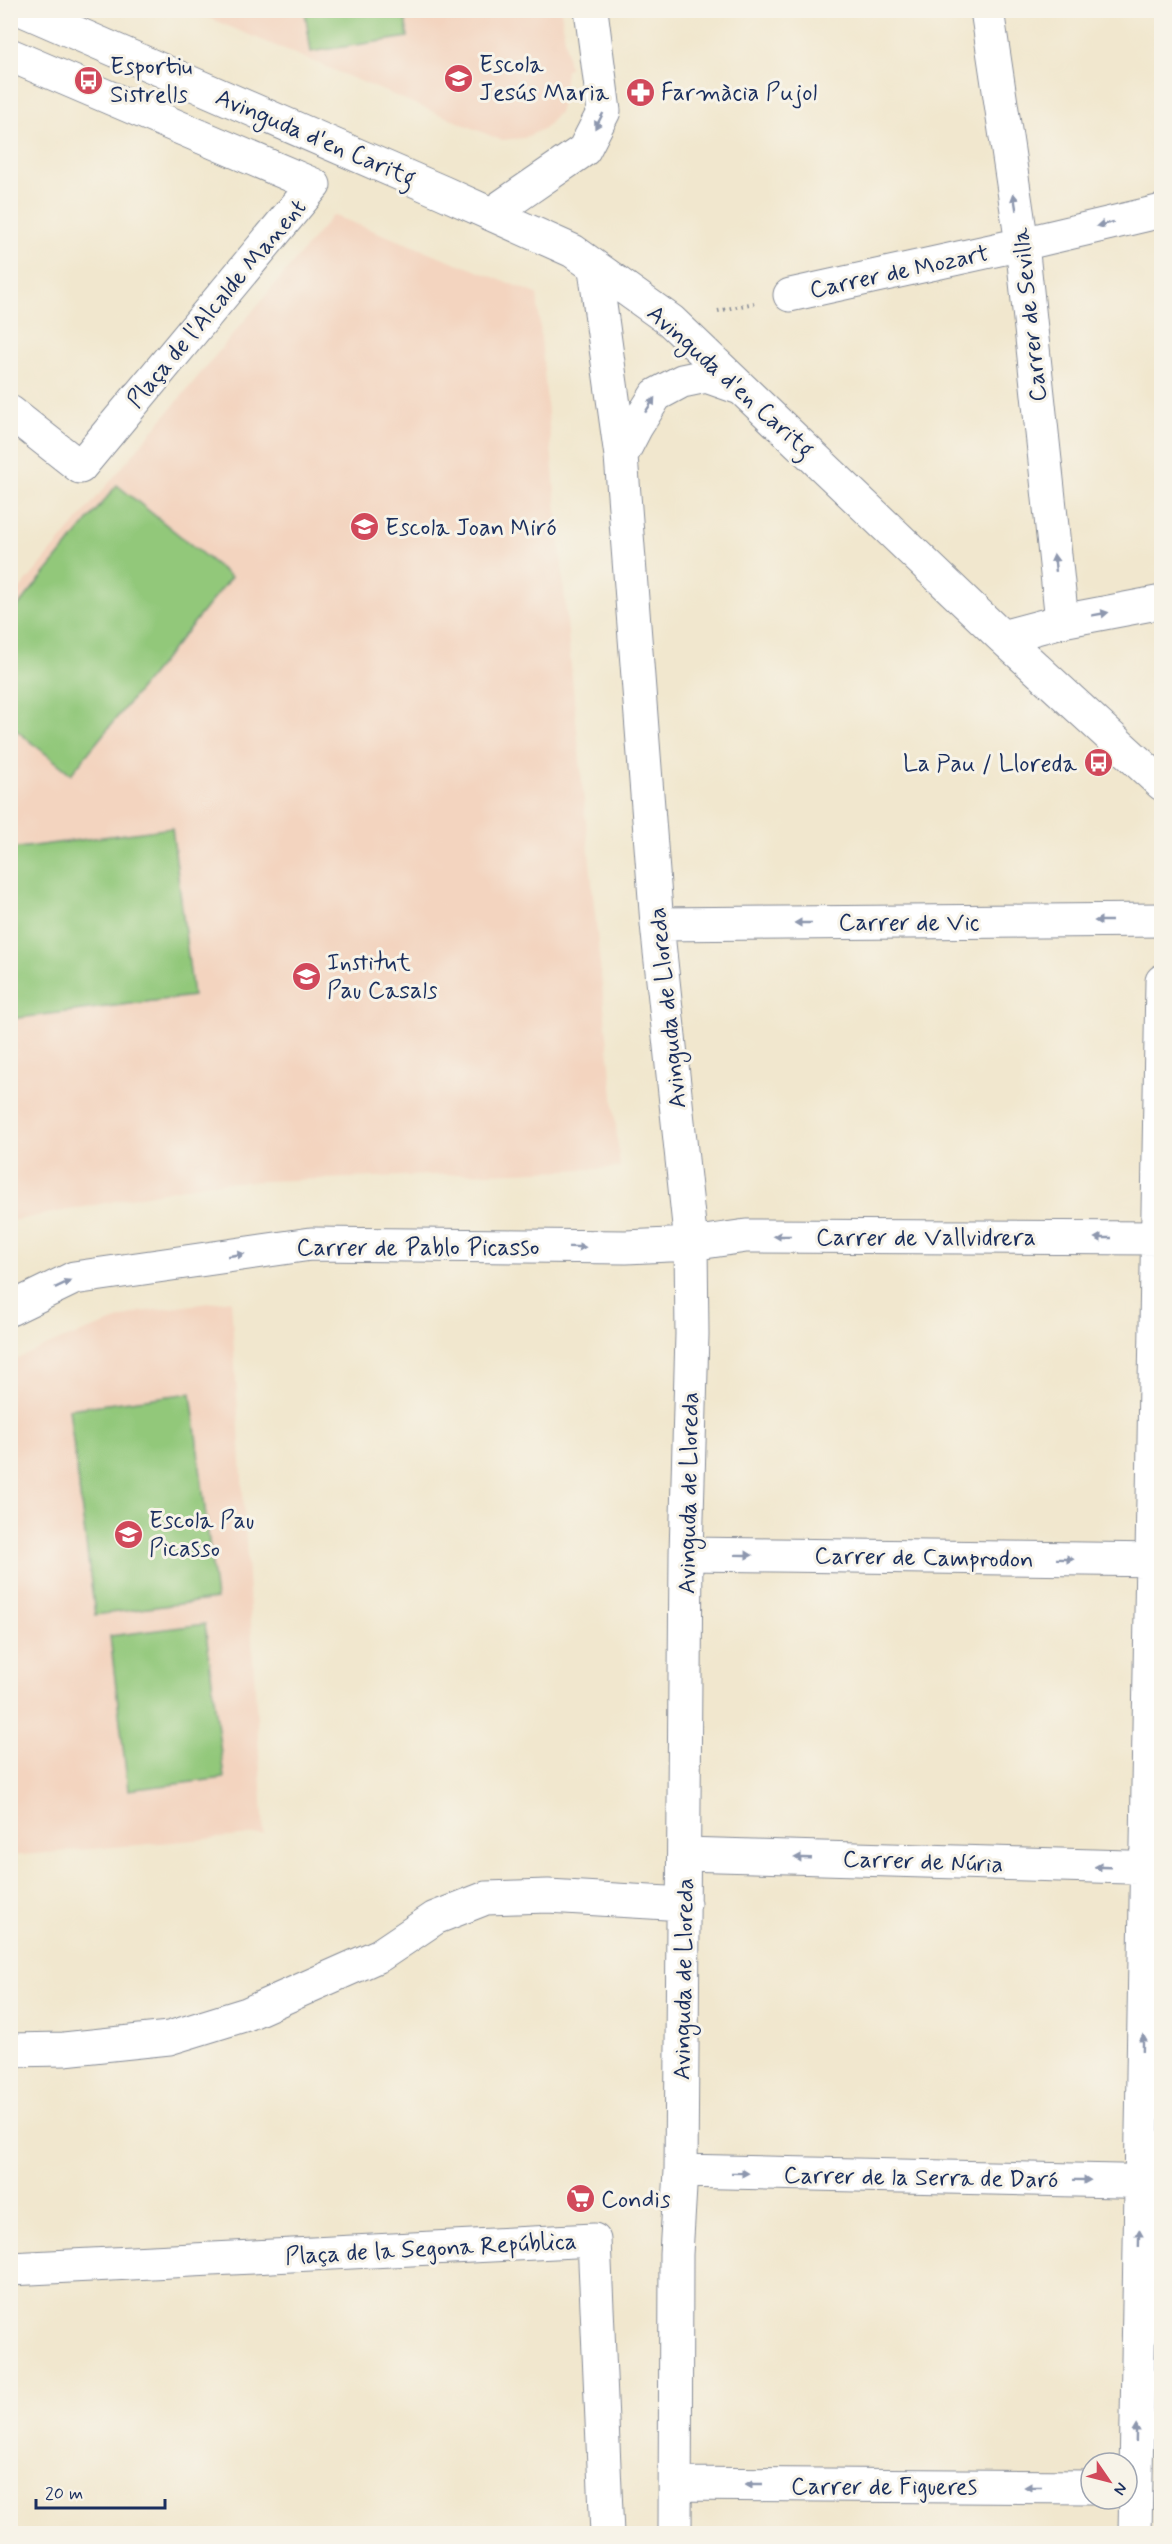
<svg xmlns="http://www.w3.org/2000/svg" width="1172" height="2544" font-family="Mynerve,sans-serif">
	<rect width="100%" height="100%" fill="#f7f3e8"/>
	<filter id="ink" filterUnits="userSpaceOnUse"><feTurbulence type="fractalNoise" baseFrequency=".0167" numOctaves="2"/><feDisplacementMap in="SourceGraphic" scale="12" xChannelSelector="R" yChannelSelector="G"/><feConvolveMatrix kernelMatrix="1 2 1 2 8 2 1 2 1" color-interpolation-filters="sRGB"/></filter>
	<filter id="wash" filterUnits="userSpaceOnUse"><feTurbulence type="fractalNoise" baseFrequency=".008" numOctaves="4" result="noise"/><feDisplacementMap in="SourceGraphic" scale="24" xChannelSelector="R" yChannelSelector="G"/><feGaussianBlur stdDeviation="1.35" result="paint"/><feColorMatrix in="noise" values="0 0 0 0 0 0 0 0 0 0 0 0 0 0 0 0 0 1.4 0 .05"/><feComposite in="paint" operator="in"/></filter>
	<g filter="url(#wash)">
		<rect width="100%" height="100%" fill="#f1e7ce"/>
		<path fill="#f3d4bf" d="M192 11H561L569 68 566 70 563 99 559 112 545 128 524 138 501 140Z
			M333 215 537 294 575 710 620 1168 209 1183 11 1221V726L70 774 116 485 11 615V600Z
			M231 1300 264 1834 11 1856 10 1362 50 1344 140 1312Z"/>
		<path fill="#92c87a" stroke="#567c6c" stroke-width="1.5" d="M305 11H404L408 37 311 52Z
			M117 485 231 577 71 774 11 726V615Z
			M172 828 193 996 11 1019V849Z
			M191 1393 216 1599 95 1615 69 1409Z
			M205 1624 224 1778 128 1790 110 1636Z"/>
	</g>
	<g filter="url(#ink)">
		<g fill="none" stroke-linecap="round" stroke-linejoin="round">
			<defs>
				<path id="minor" d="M23 10 442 192 573 251 671 321 1002 637 1162 784
					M987 10 1022 244 1062 621
					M10 55 314 185 80 467 10 412
					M491 214 584 150 604 111 591 10
					M595 269 621 456 657 924 691 1244 692 1334 686 1554 681 2171 676 2254 675 2534
					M790 295 1022 244 1162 211
					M621 456 636 427 656 395 682 381 706 376 740 388
					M1002 637 1062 621 1162 602
					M657 924 1162 920
					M10 1309 74 1278 311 1244 626 1247 691 1244 746 1236 1162 1238
					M686 1554 1162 1560
					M684 1854 1162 1868
					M10 2050 64 2049 169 2038 247 2014 380 1955 435 1918 486 1898 548 1896 684 1904
					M681 2171 1162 2182
					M10 2269 594 2240 607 2534
					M677 2484 1091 2487
					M1135 2534 1162 981"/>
			</defs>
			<use href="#minor" stroke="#868b96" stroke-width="35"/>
			<path stroke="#868b96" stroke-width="4" stroke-dasharray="1.5 4.5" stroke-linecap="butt" d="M718 311 754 303"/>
			<use href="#minor" stroke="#fff" stroke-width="33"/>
		</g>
		<defs><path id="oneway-solid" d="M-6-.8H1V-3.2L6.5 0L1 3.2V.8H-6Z" transform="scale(1.5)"/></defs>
		<g fill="#8d97ae">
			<use href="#oneway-solid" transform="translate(599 121) rotate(118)"/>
			<use href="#oneway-solid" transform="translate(1015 202) rotate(-99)"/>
			<use href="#oneway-solid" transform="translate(1105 224) rotate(167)"/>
			<use href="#oneway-solid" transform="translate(650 405) rotate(-57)"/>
			<use href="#oneway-solid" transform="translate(1055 563) rotate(-96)"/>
			<use href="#oneway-solid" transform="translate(1100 614) rotate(-10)"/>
			<use href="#oneway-solid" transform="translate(1103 921) rotate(180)"/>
			<use href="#oneway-solid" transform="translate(803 923) rotate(180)"/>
			<use href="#oneway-solid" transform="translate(782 1236) rotate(-180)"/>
			<use href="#oneway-solid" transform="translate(1103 1238) rotate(-180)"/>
			<use href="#oneway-solid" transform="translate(577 1247) rotate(1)"/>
			<use href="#oneway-solid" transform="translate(236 1255) rotate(-8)"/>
			<use href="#oneway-solid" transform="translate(63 1284) rotate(-26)"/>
			<use href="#oneway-solid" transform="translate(744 1555) rotate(1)"/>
			<use href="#oneway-solid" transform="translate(1065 1559) rotate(1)"/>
			<use href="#oneway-solid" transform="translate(803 1858) rotate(-178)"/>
			<use href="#oneway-solid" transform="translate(1103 1867) rotate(-178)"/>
			<use href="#oneway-solid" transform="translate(1143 2043) rotate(-89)"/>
			<use href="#oneway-solid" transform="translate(740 2173) rotate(1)"/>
			<use href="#oneway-solid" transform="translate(1082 2180) rotate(1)"/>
			<use href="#oneway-solid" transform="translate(1139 2238) rotate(-89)"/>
			<use href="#oneway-solid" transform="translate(1136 2433) rotate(-89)"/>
			<use href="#oneway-solid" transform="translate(754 2484) rotate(-180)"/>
			<use href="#oneway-solid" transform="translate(1033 2487) rotate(-180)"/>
		</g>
	</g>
	<defs>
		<symbol id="school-disc" viewBox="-11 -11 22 22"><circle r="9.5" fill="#d1495b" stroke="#f7f3e8"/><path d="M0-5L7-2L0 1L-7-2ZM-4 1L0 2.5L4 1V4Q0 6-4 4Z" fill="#fff"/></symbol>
		<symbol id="bus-disc" viewBox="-11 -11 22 22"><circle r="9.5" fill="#d1495b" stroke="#f7f3e8"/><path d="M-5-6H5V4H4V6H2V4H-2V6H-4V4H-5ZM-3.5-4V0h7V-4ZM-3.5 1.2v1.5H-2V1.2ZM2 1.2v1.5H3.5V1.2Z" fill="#fff"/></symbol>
		<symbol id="pharmacy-disc" viewBox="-11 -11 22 22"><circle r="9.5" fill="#d1495b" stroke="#f7f3e8"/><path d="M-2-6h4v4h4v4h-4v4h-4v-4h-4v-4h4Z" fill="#fff"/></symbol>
		<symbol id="supermarket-disc" viewBox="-11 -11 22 22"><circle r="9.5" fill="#d1495b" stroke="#f7f3e8"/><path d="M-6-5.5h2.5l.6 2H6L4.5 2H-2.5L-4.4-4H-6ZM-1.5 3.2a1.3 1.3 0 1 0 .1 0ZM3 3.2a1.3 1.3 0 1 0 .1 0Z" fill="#fff"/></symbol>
	</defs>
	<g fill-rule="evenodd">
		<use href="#school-disc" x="442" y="62" width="33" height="33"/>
		<use href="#bus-disc" x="72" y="64" width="33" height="33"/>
		<use href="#pharmacy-disc" x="624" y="76" width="33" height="33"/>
		<use href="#school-disc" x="348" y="510" width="33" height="33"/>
		<use href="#bus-disc" x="1082" y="746" width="33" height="33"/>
		<use href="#school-disc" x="290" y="960" width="33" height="33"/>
		<use href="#school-disc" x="112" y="1518" width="33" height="33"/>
		<use href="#supermarket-disc" x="564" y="2182" width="33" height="33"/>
	</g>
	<g text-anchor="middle" stroke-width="6" stroke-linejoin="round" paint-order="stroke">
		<g font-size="24" fill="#1b2f5e" stroke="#f7f3e8" text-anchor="start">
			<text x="479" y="72">Escola<tspan x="479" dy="28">Jesús Maria</tspan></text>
			<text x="110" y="74">Esportiu<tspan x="110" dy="28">Sistrells</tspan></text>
			<text x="661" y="100">Farmàcia Pujol</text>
			<text x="385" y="535">Escola Joan Miró</text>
			<text x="1077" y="771" text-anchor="end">La Pau / Lloreda</text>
			<text x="327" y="970">Institut<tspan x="327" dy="28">Pau Casals</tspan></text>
			<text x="149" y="1528">Escola Pau<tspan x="149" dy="28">Picasso</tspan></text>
			<text x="601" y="2207">Condis</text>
		</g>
		<g font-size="24" fill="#1b2f5e" stroke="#f7f3e8">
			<text transform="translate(316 137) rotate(23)" y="8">Avinguda d'en Caritg</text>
			<text transform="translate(899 271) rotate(-12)" y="8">Carrer de Mozart</text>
			<text transform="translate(216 303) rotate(-50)" y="8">Plaça de l'Alcalde Manent</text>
			<text transform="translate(1029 315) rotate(-96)" y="8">Carrer de Sevilla</text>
			<text transform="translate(731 381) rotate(42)" y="8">Avinguda d'en Caritg</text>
			<text x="909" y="930">Carrer de Vic</text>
			<text transform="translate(667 1008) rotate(-96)" y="8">Avinguda de Lloreda</text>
			<text x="926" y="1245">Carrer de Vallvidrera</text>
			<text x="418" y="1255">Carrer de Pablo Picasso</text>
			<text transform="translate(688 1493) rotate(-89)" y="8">Avinguda de Lloreda</text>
			<text transform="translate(924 1557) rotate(1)" y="8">Carrer de Camprodon</text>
			<text transform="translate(923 1861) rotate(2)" y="8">Carrer de Núria</text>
			<text transform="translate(683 1979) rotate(-89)" y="8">Avinguda de Lloreda</text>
			<text transform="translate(921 2177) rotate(1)" y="8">Carrer de la Serra de Daró</text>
			<text transform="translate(431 2248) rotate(-3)" y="8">Plaça de la Segona República</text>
			<text x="884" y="2494">Carrer de Figueres</text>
		</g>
	</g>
	<rect width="1172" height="2544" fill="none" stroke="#f7f3e8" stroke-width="36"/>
	<g transform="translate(1109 2481) rotate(125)"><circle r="28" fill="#f7f3e8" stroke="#9fa5b1" stroke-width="1.5"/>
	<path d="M0-4.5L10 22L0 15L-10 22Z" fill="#d1495b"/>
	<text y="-9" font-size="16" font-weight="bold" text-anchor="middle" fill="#1b2f5e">N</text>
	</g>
	<path d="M36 2499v9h129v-9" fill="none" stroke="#1b2f5e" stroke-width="3"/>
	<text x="45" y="2499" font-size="18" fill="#1b2f5e" stroke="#f7f3e8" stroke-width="4.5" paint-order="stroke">20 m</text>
</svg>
